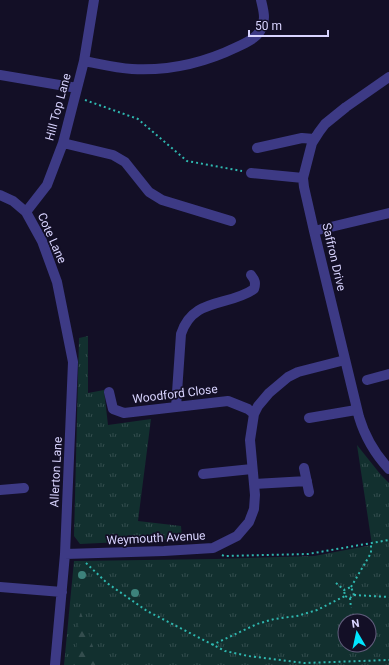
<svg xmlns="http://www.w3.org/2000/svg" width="389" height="665" font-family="Roboto,sans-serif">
	<defs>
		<pattern id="grass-tufts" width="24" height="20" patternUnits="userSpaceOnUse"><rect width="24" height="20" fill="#12302f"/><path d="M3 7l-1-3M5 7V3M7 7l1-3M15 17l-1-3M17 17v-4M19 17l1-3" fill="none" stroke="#344d4e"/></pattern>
		<pattern id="forest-firs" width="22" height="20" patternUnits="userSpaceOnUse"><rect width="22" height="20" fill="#12302f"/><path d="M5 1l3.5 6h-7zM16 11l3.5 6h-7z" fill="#344d4e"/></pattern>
	</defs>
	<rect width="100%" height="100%" fill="#130f26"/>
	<path fill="url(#grass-tufts)" fill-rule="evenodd" d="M88 336V393L104 390 108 425 151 419 138 521 181 526 182 539 80 544 74 536 79 338Z
		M357 445 381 475 389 483V665H64L74 561 216 559 314 556 372 545ZM345 621H369V645H345Z"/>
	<path fill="url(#forest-firs)" d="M80 610 97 658 109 665H75Z"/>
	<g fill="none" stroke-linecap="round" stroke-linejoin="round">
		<path stroke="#2fb8b0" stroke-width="2" stroke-dasharray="2 3" stroke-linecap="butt" d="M85 100 138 119 187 161 242 171
			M222 555 224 556 308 554 389 540
			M86 563 107 583 147 611 225 651 248 656 304 663 389 660
			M336 583 344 590 351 587 354 595 350 598 345 596
			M351 587 371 553V544
			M354 595 389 597
			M350 598 351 608
			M212 645 257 624 274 619 297 616 317 610 345 596 344 590"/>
		<path stroke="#3d3a85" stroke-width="10" d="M84 61C100 64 116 68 132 69 168 71 204 63 237 47 247 42 258 38 262 27 266 18 263 9 261 0
			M0 75 77 88
			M389 77 346 107 325 124 319 132 312 143 303 178 304 187 314 231 359 417C365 437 375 454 389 469
			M63 143 113 155 125 162 149 192 162 200 231 221
			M257 148 302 138 314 139
			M251 173 303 178
			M0 195 13 201 26 212 42 241 57 282 73 362 65 554 55 665
			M26 212 47 185 63 143 84 61 94 0
			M314 231 389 213
			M367 380 389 374
			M109 392 113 409 124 413 228 401 248 409 254 414
			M176 407 181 334C193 297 228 307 254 289 256 283 255 280 251 275
			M309 418 356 410
			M304 468 309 492
			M203 474 252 469
			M254 484 307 481
			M0 490 24 488
			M65 554 164 551 213 548 237 536 249 522 254 509 255 495 250 440 254 414 258 406 269 393 288 377 298 372 345 360
			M0 587 62 592"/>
	</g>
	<g fill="#3d827b">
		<circle cx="82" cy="575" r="4"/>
		<circle cx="135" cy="593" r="4"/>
	</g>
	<g text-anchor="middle" stroke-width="3.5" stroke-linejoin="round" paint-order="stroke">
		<g font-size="12" fill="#d9d4ff" stroke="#130f26">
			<text transform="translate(58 107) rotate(-75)" y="4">Hill Top Lane</text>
			<text transform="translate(52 238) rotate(66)" y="4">Cote Lane</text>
			<text transform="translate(334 257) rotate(77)" y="4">Saffron Drive</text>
			<text transform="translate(175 394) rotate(-7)" y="4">Woodford Close</text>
			<text transform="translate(56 472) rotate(-87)" y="4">Allerton Lane</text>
			<text transform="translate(156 538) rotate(-3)" y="4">Weymouth Avenue</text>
		</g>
	</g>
	<g transform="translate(357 633) rotate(351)"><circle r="19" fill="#130f26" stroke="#625e7d"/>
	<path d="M0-3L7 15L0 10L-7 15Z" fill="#00e5ff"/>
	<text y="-6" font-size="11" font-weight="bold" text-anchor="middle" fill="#d9d4ff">N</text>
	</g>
	<path d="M249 30v6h79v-6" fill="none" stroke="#d9d4ff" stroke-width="2"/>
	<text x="255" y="30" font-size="12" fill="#d9d4ff" stroke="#130f26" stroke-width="3" paint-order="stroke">50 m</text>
</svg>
